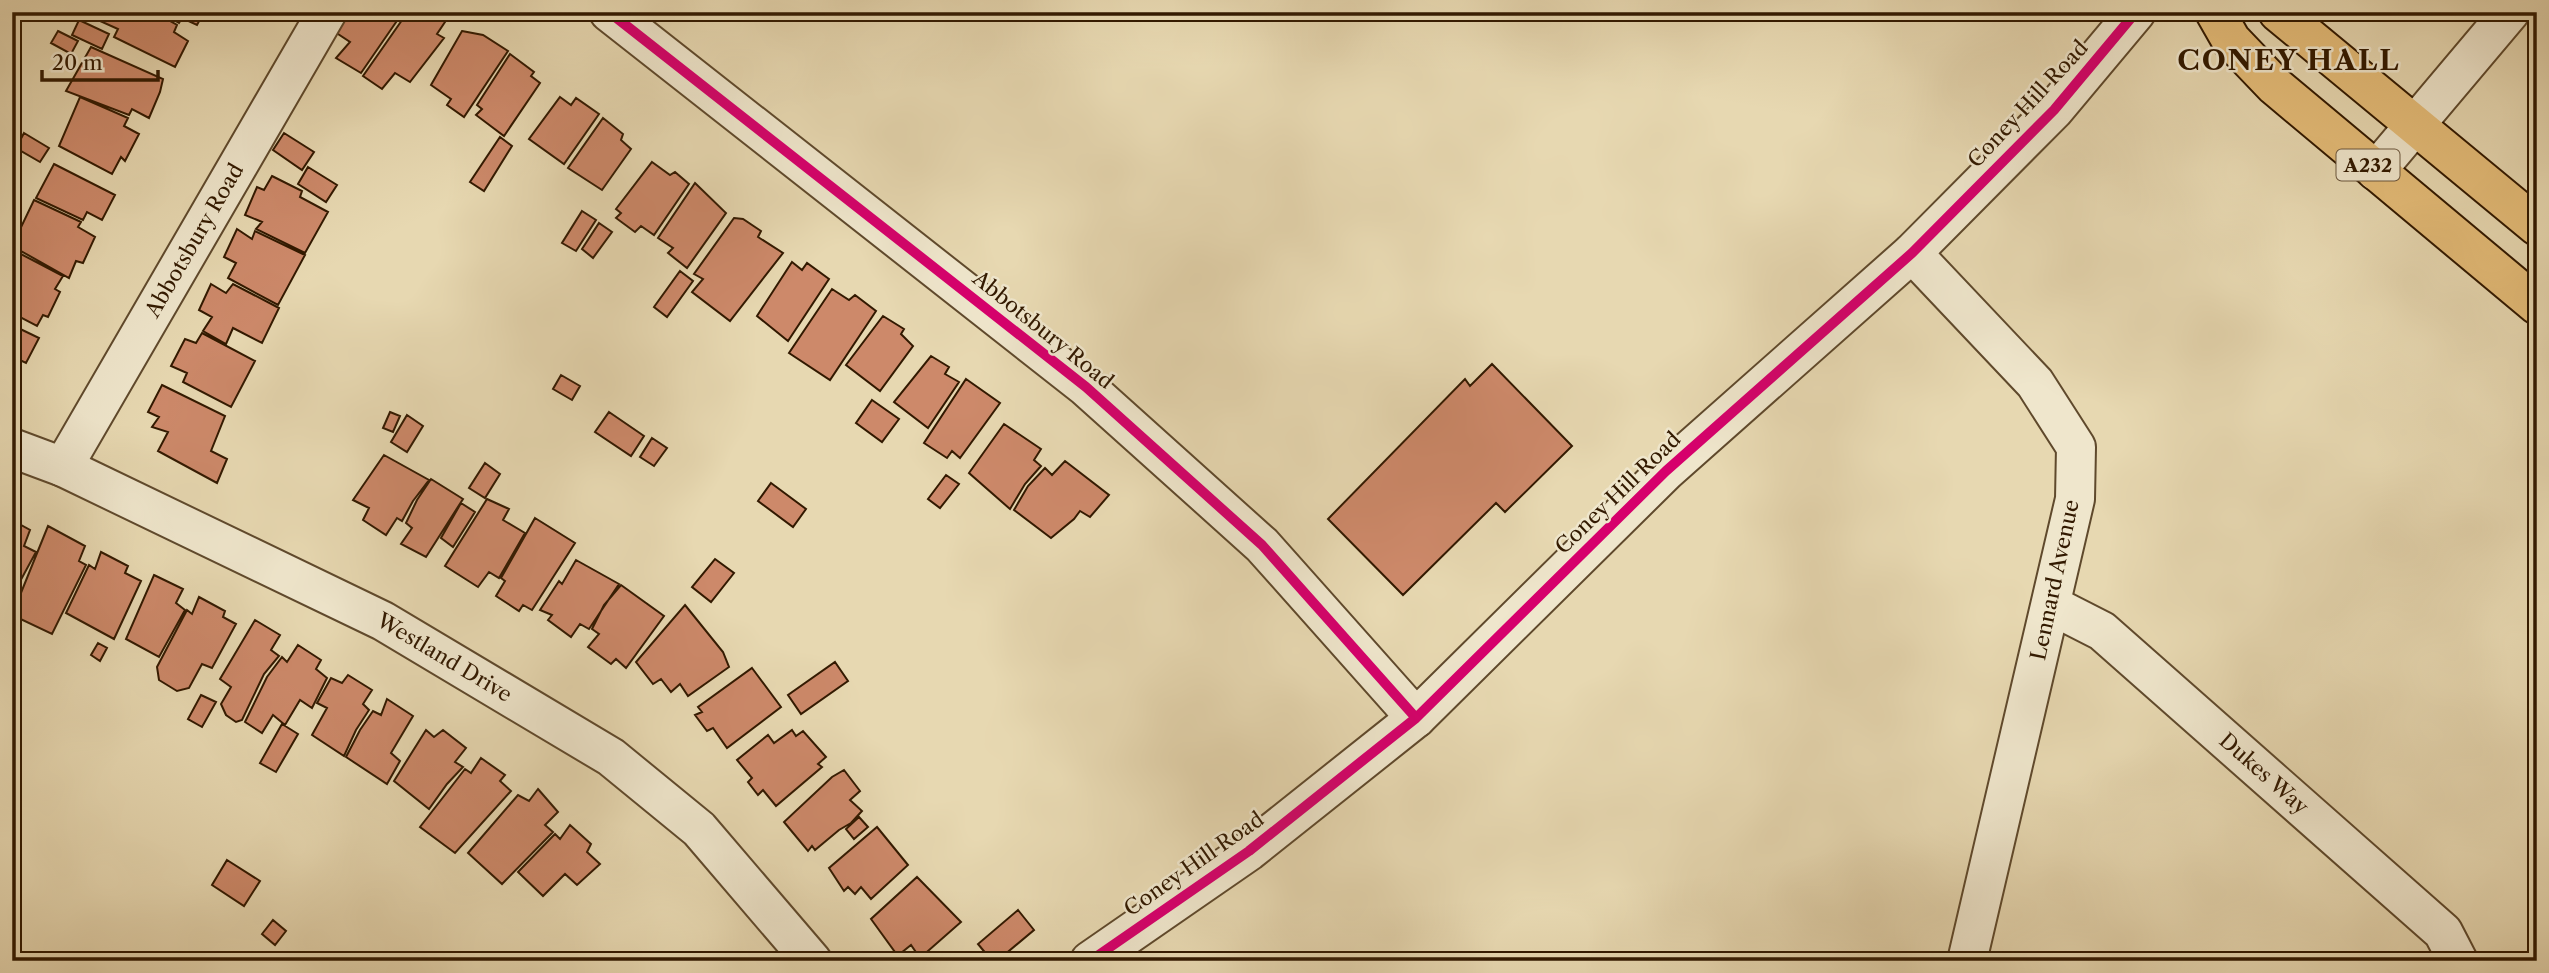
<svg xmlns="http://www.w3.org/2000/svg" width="2549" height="973" font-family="'Libre Caslon Text',serif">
	<rect width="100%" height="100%" fill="#e7d8b1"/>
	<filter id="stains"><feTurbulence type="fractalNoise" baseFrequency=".00286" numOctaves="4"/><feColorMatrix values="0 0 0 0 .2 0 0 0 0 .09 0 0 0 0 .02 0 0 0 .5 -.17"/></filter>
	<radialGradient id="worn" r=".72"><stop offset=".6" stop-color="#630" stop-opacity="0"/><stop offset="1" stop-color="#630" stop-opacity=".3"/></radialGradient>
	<path fill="#cd896a" stroke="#321900" stroke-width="2" d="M104 12H154L177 25 174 32 188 41 175 67 114 37 118 29 100 21Z
		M160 12H204L197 25 182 18 179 23Z
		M344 12H403L361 73 336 58 350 42 332 30Z
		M418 12H438L447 19 437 34 444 38 410 82 395 73 382 89 363 76 407 13 415 17Z
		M79 20 109 34 102 49 72 35Z
		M58 31 78 41 71 54 51 43Z
		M462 31 483 35 508 51 464 117 447 105 451 99 431 85Z
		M91 47 163 79 160 92 149 118 132 109 129 115 66 91Z
		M510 54 534 72 531 76 540 83 504 136 476 115 482 109 477 105Z
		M80 97 128 118 124 126 139 134 125 161 121 157 112 174 59 146Z
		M560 97 571 105 576 98 599 114 564 164 529 139Z
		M603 118 623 134 621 140 631 149 602 190 568 168Z
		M24 133 49 148 40 162 16 148Z
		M284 133 314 152 302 170 273 150Z
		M500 137 512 146 484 191 470 182Z
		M652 162 670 175 675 172 689 184 654 235 641 226 635 232 616 218 621 213 616 209Z
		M54 164 115 195 102 220 87 212 83 220 36 198Z
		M308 167 337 185 326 202 298 184Z
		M272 176 302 191 300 197 328 212 305 253 256 229 262 222 245 215 257 187 264 190Z
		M695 183 726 213 687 268 668 253 673 248 658 238Z
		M34 200 81 222 78 227 95 237 83 263 76 261 69 278 12 246Z
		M582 211 596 220 576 251 562 243Z
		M734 218 743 219 761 231 758 237 783 253 730 321 692 292 703 279 694 274Z
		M599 223 612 232 593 258 582 249Z
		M237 229 252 239 255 231 305 255 278 305 228 278 236 263 224 257Z
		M17 252 63 276 55 289 60 292 48 317 43 315 37 326 12 313V264Z
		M792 262 802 270 807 263 829 279 788 341 757 316Z
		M680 271 693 281 667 317 654 307Z
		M211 284 226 293 233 284 279 308 262 343 233 328 226 344 203 331 212 317 199 310Z
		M832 289 849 300 855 295 876 311 830 380 789 353Z
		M883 316 904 329 901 334 913 346 880 391 846 365Z
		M12 325 39 338 26 363 20 360 15 372 12 371Z
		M202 333 255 361 231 407 183 382 187 373 171 366 185 339 196 343Z
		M931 356 949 367 945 374 959 382 928 428 894 402Z
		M1492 364 1572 446 1505 512 1496 503 1403 595 1328 519 1465 379 1470 386Z
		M561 375 580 386 572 400 553 389Z
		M966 379 1000 403 960 458 952 451 947 458 924 443Z
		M162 385 225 416 211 451 227 459 217 483 158 451 168 432 152 427 159 417 148 412Z
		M872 400 899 419 882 442 856 423Z
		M390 412 400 416 393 432 383 428Z
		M609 412 644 436 631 456 595 432Z
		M407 415 423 426 407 452 391 442Z
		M1004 424 1041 449 1034 460 1041 466 1025 484 1010 509 969 473Z
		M652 438 667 448 654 466 640 457Z
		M384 455 429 480 413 501 402 521 397 518 386 535 363 520 369 508 353 500Z
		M1065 461 1109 495 1090 517 1080 511 1074 519 1051 538 1014 510 1028 486 1045 468 1052 475Z
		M485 463 500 474 485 498 469 488Z
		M946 475 959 484 940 508 928 499Z
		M431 479 463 499 426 557 401 544 412 528 406 523 417 500Z
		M771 483 806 509 793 527 758 501Z
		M487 499 509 509 503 520 525 533 499 578 489 572 478 587 445 566Z
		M461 503 475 512 453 547 441 538Z
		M535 518 575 543 532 610 523 605 519 611 496 596 505 581 501 578Z
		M12 520 30 530 24 546 36 552 17 587 12 585Z
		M48 526 85 546 79 561 86 565 52 634 12 615Z
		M101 552 128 566 125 573 141 581 114 639 66 613 89 565 95 569Z
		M715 559 734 573 711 602 692 587Z
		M576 560 619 584 589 629 580 624 571 637 548 620 552 615 540 610 559 581 562 584Z
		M154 575 183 589 176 603 185 610 159 657 126 639Z
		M621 585 664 616 626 668 616 659 611 664 588 647 599 634 592 629 604 605Z
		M199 597 225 611 223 617 236 624 212 668 202 664 189 688 177 691 159 680 157 667 187 610 192 614Z
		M685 605 723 652 729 667 688 696 680 684 671 692 661 679 653 684 636 662Z
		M255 620 280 635 271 650 279 656 264 674 242 720 236 722 226 715 221 704 231 687 220 679Z
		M98 643 107 648 100 661 91 655Z
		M298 645 321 660 316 669 327 678 312 708 300 700 285 725 273 715 262 733 245 722 267 677 282 657 287 662Z
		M835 662 848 681 801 714 788 695Z
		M752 668 781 707 727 748 713 728 707 731 695 715 702 712 698 707Z
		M348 675 372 690 363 704 369 710 356 730 344 756 312 735 327 708 317 703 331 678 342 683Z
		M201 695 216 702 202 727 188 719Z
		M387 699 413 716 391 753 400 761 387 784 346 757 360 730 373 711 381 715Z
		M282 724 298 734 276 772 260 763Z
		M426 730 434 737 443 730 466 748 455 762 463 767 447 784 429 809 394 781Z
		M792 730 796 736 803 731 826 757 818 764 822 767 776 806 763 790 758 795 748 782 752 778 737 760 768 735 774 743Z
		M481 758 505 775 500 781 511 791 455 853 420 827 465 769 471 773Z
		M844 770 860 791 850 800 862 811 851 823 839 830 815 850 812 846 808 851 784 822 832 777Z
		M538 789 558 812 545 825 553 832 502 884 468 853 518 795 529 801Z
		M859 817 868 827 854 839 846 829Z
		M570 825 591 844 587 852 600 864 577 885 565 874 543 896 518 872 555 834 560 839Z
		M877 827 908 865 871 899 861 887 855 894 848 887 844 891 829 868Z
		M227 860 260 881 244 906 212 885Z
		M917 877 961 922 920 958 911 945 901 953 895 952 871 919Z
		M1018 910 1034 930 997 961H992L978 944Z
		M273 920 286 931 275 945 262 934Z"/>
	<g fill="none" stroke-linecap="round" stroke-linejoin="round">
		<defs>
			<g id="minor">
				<path d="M609 12 1086 387 1262 545 1416 718"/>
				<path d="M2376 171 2510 12"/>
				<path d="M1912 253 2035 383 2076 447 2075 499 1967 961"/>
				<path id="s1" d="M12 448 63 467 383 621 611 757 699 829 812 961"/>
				<path id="s2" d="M63 467 327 12"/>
				<path id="s3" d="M2051 605 2102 631 2443 932 2458 961"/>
				<path d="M1090 961 1249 851 1416 718 1666 471 1912 253 2054 110 2136 12"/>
			</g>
			<path id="highway" d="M2215 12 2231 40 2275 86 2537 305
				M2278 12 2537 226"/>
		</defs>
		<use href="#minor" stroke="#5f492c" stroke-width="42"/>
		<use href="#highway" stroke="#321900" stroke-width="42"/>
		<use href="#minor" stroke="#efe6cc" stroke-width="38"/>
		<use href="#highway" stroke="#e4bc78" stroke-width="38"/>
		<defs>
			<path id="cycleway" d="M609 12 1086 387 1262 545 1416 718
				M1090 961 1249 851 1416 718 1666 471 1912 253 2054 110 2136 12"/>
		</defs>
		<use href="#cycleway" stroke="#efe6cc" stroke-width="15"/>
		<use href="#cycleway" stroke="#d6006c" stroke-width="10"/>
	</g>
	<g text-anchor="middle" stroke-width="5" stroke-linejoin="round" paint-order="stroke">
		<rect fill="#efe6cc" stroke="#6b563d" stroke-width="2" x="2336.5" y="149.5" width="63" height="31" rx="5"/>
		<g font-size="19" font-weight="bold" fill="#321900">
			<text x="2368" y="172">A232</text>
		</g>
		<g font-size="21" fill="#321900" stroke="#efe6cc">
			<text transform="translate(2028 104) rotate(-47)" y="7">Coney Hill Road</text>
			<text dy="7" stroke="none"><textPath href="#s2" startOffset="262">Abbotsbury Road</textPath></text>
			<text transform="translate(1043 330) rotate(39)" y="7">Abbotsbury Road</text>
			<text transform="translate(1618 493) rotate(-44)" y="7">Coney Hill Road</text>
			<text transform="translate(2055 580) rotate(-78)" y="7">Lennard Avenue</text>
			<text dy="7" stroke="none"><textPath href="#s1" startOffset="481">Westland Drive</textPath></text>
			<text dy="7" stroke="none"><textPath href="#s3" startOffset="273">Dukes Way</textPath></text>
			<text transform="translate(1194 864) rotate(-35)" y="7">Coney Hill Road</text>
		</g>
		<g font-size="28" font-weight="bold" letter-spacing="2" fill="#321900" stroke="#efe6cc">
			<text x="2289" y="70">CONEY HALL</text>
		</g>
	</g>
	<rect width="2549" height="973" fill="none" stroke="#e7d8b1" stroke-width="42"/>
	<rect x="14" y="14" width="2521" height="945" fill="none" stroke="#321900" stroke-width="3.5"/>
	<rect x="21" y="21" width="2507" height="931" fill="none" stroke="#321900" stroke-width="2"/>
	<path d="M42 70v10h116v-10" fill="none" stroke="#321900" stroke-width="3.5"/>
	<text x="52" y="70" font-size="21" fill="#321900" stroke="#efe6cc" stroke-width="5" paint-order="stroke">20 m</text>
	<rect width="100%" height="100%" filter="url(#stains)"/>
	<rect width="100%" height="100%" fill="url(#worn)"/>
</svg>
